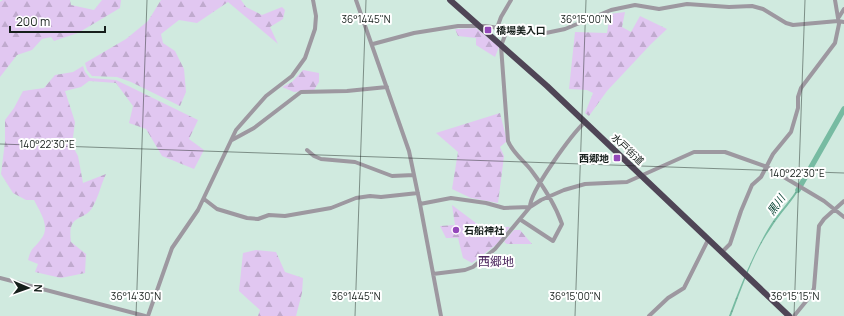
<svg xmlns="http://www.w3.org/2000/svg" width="844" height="316" font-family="Manrope,'Noto Sans JP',sans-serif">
	<defs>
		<pattern id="forest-firs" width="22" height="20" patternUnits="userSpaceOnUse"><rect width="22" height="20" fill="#e1c7f1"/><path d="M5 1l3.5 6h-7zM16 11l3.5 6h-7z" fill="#c0aace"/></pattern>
		<pattern id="water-ripples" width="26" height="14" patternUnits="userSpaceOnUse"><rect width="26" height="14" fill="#77bba2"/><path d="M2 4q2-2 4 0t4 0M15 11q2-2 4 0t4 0" fill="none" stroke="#66a08b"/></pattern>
	</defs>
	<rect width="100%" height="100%" fill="#d0eadf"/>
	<path fill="url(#forest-firs)" d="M3 0H70L71 5 94 10 102 0H121L120 8 78 33 54 41 51 37 42 39 32 50 17 55 0 77V2Z
		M161 0H241L246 7 262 15 282 7 285 10 283 19 270 27 278 44 228 2 197 23 179 20 161 34 163 43 175 51 184 69 186 92 180 106 131 82 117 77 92 76 87 70 85 63 126 39 148 21Z
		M625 12 622 27 631 32 640 16 667 29 651 44 607 91 589 116 585 113 593 93 587 90 569 89 575 32 607 33 610 14Z
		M476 28 499 47 495 57 476 45V38L458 36 455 29Z
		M83 66 85 72 90 78 116 80 198 120 189 139 204 150 194 169 162 156 146 129 129 123 133 106 116 83 89 81 81 87 65 91 75 122 72 145 78 156 83 183 106 174C101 184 98 199 92 208 83 222 67 213 71 242L86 254 85 273 61 278 35 272 38 264 28 260C31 247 34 249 41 239 51 227 40 212 34 200H26L13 193 1 174 5 142V120L14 108 23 91 44 88 55 75 73 72Z
		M303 70 319 73V82L314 90 294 92 282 87 292 82Z
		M500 113 507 141 500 147 504 156 498 203 471 198 452 189 458 152 436 133Z
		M452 205 480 226 510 227 497 244 472 263 463 258 458 238H446L440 226 455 225Z
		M514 230H520L532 244H507L504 242Z
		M256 250 276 252 285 272 303 278 302 293 296 316H258L260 310 239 291 243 253Z"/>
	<path fill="url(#water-ripples)" d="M800 184 802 185C793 201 780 213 771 228 753 253 742 288 731 316H729C740 287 752 256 768 229 777 213 791 201 800 184Z"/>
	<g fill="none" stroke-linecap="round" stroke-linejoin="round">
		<path stroke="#77bba2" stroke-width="5.5" d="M798 190 844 109"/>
		<path stroke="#9d98a0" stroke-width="4" d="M356 0 409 151 420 204 441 316
			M839 17 844 9
			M497 28 501 17 511 0
			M507 30 501 46 508 141C512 152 524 161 531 170 544 187 555 204 562 224L553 241 521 220
			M373 44 414 33 458 26H485L541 34 565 29 611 10 635 5 659 9 687 4 729 7 752 6 763 9 786 23 793 25 838 21 844 22
			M232 140 254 128 301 92 347 91 387 87
			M307 150 314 156 321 159 355 162 392 176 414 175
			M204 199 217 209 247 218 258 219 269 215 285 216 331 208 356 198 370 196 381 197 418 193
			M420 204 451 198 486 203 504 208 530 207C530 191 572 134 585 122
			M722 252 730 244 741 211 752 185 761 177 773 154 791 132 798 108V97L801 88 835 43 839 24 835 0
			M433 274 465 270 473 267 495 249 530 207 541 200 564 190 585 184 627 182 694 152H725L767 167 824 201 844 217
			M0 278 145 316
			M148 316 172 248 198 210 236 130 266 96 292 76 305 58 315 29 316 16 313 0
			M649 316 668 298 684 288 708 240
			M794 316 812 294 814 288 819 226 824 219 844 201"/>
		<path stroke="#4f4556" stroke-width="6" d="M450 0 547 86 789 316"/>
	</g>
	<path fill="none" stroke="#161f1b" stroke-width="1" stroke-opacity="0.45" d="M0 144 844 173M136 316 147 0M355 316 366 0M575 316 586 0M794 316 805 0"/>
	<g fill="#9448ba" stroke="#fff" stroke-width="1.5">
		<rect x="484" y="26" width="8" height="8" rx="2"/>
		<rect x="613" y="154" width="8" height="8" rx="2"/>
		<circle cx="456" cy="230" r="4"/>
	</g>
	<g text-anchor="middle" stroke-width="4" stroke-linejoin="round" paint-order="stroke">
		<g font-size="10" font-weight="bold" fill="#161f1b" stroke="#fff" text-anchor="start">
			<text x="496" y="34">橋場美入口</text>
			<text x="609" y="162" text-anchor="end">西郷地</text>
			<text x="464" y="234">石船神社</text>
		</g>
		<g font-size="10" fill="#161f1b" stroke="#fff">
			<text transform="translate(628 149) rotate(43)" y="4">水戸街道</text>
		</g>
		<g font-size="11" font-style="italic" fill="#023f2f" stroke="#fff">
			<text transform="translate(776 205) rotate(-55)" y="4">黒川</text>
		</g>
		<g font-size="12" fill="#4c275e" stroke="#fff">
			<text x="496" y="266">西郷地</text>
		</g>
	</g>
	<g font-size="10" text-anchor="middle" fill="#161f1b" stroke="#fff" stroke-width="4" stroke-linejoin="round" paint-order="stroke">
		<text x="366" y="23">36°14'45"N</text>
		<text x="586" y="23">36°15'00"N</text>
		<text x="47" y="148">140°22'30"E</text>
		<text x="797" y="177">140°22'30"E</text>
		<text x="136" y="300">36°14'30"N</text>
		<text x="356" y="300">36°14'45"N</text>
		<text x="575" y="300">36°15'00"N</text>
		<text x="795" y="300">36°15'15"N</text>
	</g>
	<g transform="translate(28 288) rotate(92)" stroke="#ffffff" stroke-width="3" paint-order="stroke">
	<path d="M0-3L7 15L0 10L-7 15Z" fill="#161f1b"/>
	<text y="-6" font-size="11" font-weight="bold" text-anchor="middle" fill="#161f1b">N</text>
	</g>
	<path d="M10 26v6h95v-6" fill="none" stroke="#161f1b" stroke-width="2"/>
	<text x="16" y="26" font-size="12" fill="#161f1b" stroke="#ffffff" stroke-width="3" paint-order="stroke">200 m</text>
</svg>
